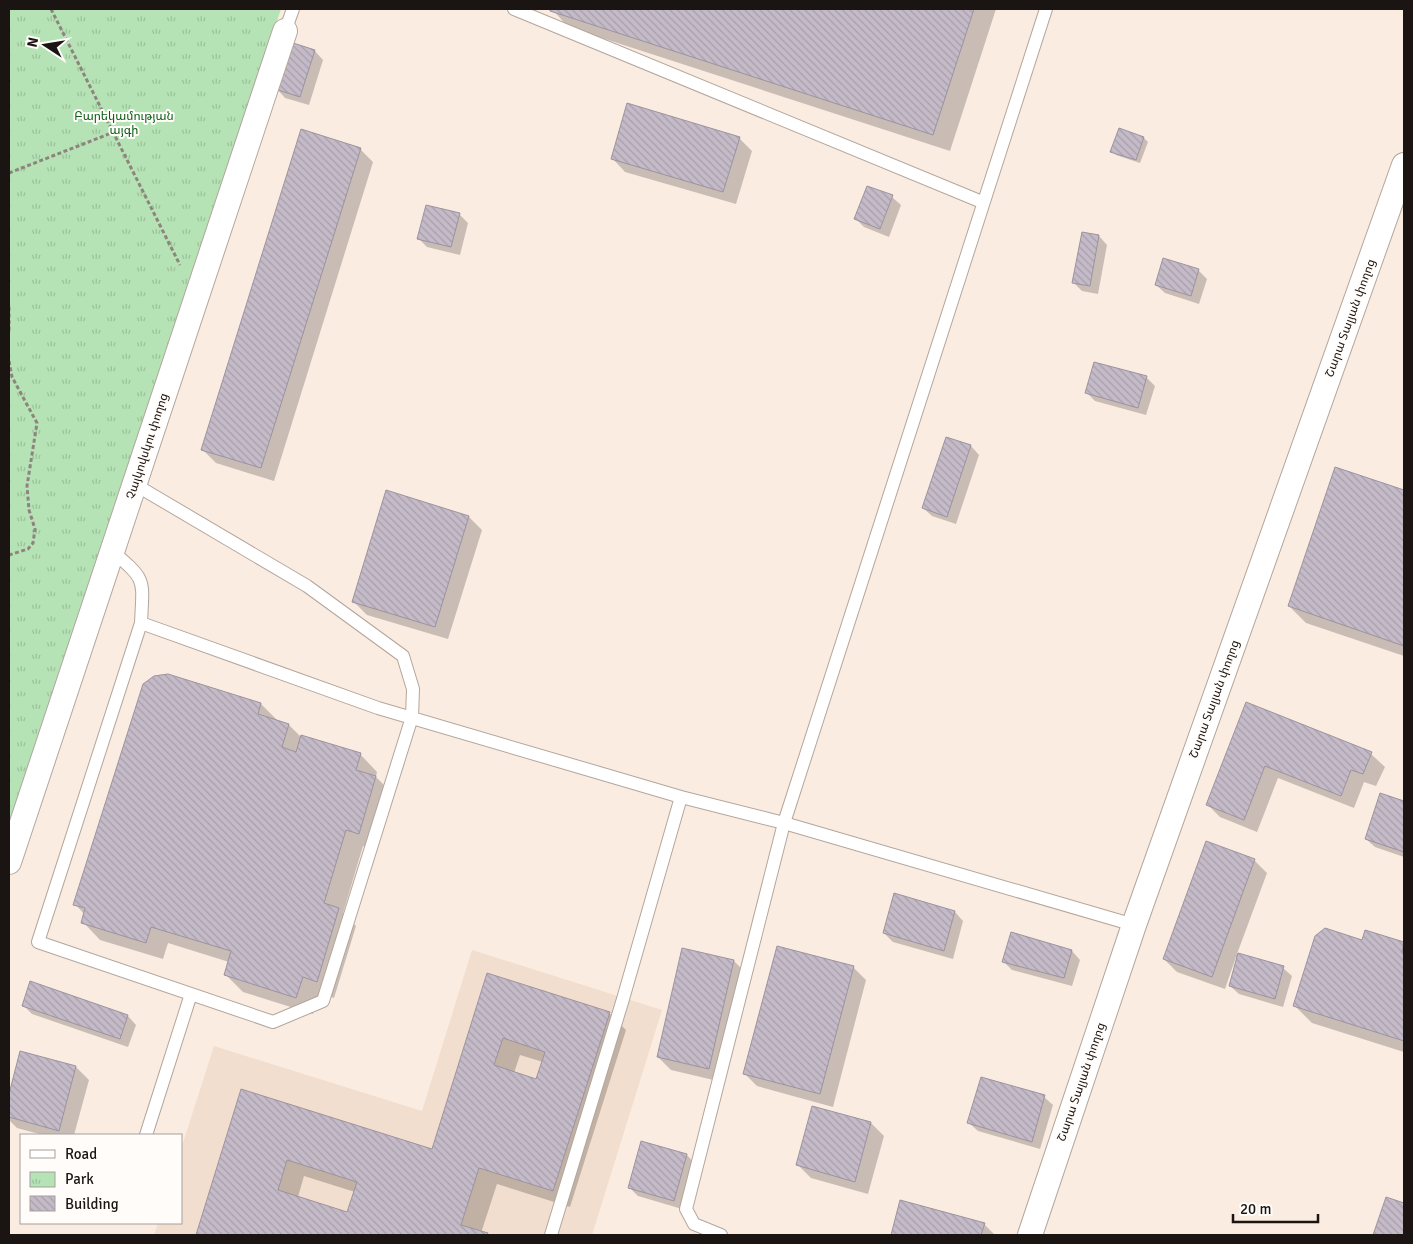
<svg xmlns="http://www.w3.org/2000/svg" width="1413" height="1244" font-family="Signika,'Noto Sans Armenian',sans-serif">
	<defs>
		<pattern id="park-tufts" width="24" height="20" patternUnits="userSpaceOnUse" patternTransform="scale(1.25)"><rect width="24" height="20" fill="#b5e3b5"/><path d="M3 7l-1-3M5 7V3M7 7l1-3M15 17l-1-3M17 17v-4M19 17l1-3" fill="none" stroke="#9bc29b"/></pattern>
		<pattern id="building-back-hatch" width="6" height="6" patternUnits="userSpaceOnUse" patternTransform="scale(1.25)"><rect width="6" height="6" fill="#c4bac8"/><path d="M-1 5l2 2M0 0l6 6M5-1l2 2" fill="none" stroke="#a89fab"/></pattern>
	</defs>
	<rect width="100%" height="100%" fill="#faece1"/>
	<path fill="#f2dece" d="M472 950 662 1010 592 1235H154L158 1223H181V1149L214 1046 422 1111Z"/>
	<path fill="url(#park-tufts)" d="M9 9H281L9 823Z"/>
	<path fill="#0003" fill-rule="evenodd" d="M552 9H996L950 151 568 27Z
		M315 51 323 60 309 105 285 98 277 89Z
		M1119 129 1144 138 1148 142 1140 163 1116 155 1112 151Z
		M739 138 752 151 736 204 625 172 612 158Z
		M360 149 373 162 274 481 216 463 203 450Z
		M892 197 901 205 889 237 864 227 856 219Z
		M459 214 468 223 460 255 427 247 419 239Z
		M1099 236 1107 245 1098 294 1082 291 1073 282Z
		M1198 270 1207 279 1199 304 1165 293 1156 285Z
		M1146 377 1155 386 1146 415 1095 401 1087 393Z
		M947 438 971 446 979 455 956 524 932 516 923 508Z
		M1335 468 1404 491V656L1306 623 1289 606Z
		M469 517 482 530 448 639 367 615 354 602Z
		M168 675 261 704 279 722 289 725 302 738 360 754 377 772 376 777 393 794 376 850 363 846 343 913 356 926 334 998 320 993 313 1014 243 992 226 975 229 962 168 943 163 959 100 940 83 922 85 915 75 904Z
		M1247 704 1371 754 1385 767 1376 786 1364 782 1354 808 1278 778 1257 832 1220 817 1207 804Z
		M1381 794 1404 802V857L1375 847 1366 839Z
		M1254 860 1267 873 1237 954 1283 968 1292 976 1283 1007 1239 994 1230 986 1238 958 1236 957 1225 989 1177 972 1164 959Z
		M895 895 955 912 963 921 953 959 893 942 884 933Z
		M1366 932 1404 944V1052L1312 1023 1295 1006 1363 942Z
		M1012 934 1072 951 1080 960 1072 986 1012 970 1003 961Z
		M734 961 747 974 722 1082 671 1070 658 1057Z
		M853 967 866 980 833 1107 757 1086 744 1073Z
		M488 975 609 1013 626 1030 570 1207 497 1184 481 1233 488 1235H197L242 1090 433 1151ZM520 1055 543 1062 537 1080 514 1073ZM304 1176 355 1192 348 1213 298 1197Z
		M31 983 128 1016 136 1025 128 1047 32 1014 23 1005Z
		M21 1052 76 1067 89 1080 74 1135H43L17 1128 9 1120V1099Z
		M1044 1097 1053 1105 1040 1149 978 1131 969 1123Z
		M871 1123 884 1136 868 1194 811 1178 798 1165Z
		M687 1155 695 1164 682 1209 638 1196 629 1187Z
		M1386 1199 1404 1205V1235H1375Z
		M901 1202 984 1224 995 1235H892Z"/>
	<path fill="url(#building-back-hatch)" stroke="#9c93a0" fill-rule="evenodd" d="M550 9H974L933 135 550 11Z
		M290 42 315 50 300 97 275 89Z
		M627 103 740 137 723 192 611 159Z
		M1119 128 1144 137 1136 160 1110 152Z
		M301 129 361 148 261 468 201 450Z
		M867 186 893 195 880 229 854 219Z
		M426 205 460 213 451 247 417 239Z
		M1082 232 1099 235 1090 286 1072 283Z
		M1163 258 1199 269 1191 296 1155 285Z
		M1094 362 1147 376 1138 408 1085 393Z
		M946 437 971 445 947 517 922 508Z
		M1335 467 1404 490V646L1288 606Z
		M386 490 469 516 435 627 352 602Z
		M168 674 261 703 258 714 289 724 282 747 296 752 301 735 361 753 356 770 376 776 359 834 346 830 324 903 339 908 317 982 303 977 296 998 224 975 231 951 151 927 146 943 81 923 85 908 73 905 143 684 154 676Z
		M1246 702 1372 752 1363 774 1351 770 1341 796 1265 766 1244 820 1206 805Z
		M1380 793 1404 801V852L1365 839Z
		M1206 841 1255 859 1212 977 1163 959Z
		M894 893 955 911 944 951 883 933Z
		M1325 928 1362 940 1365 930 1404 942 1402 953 1404 954V1041L1293 1006 1315 936Z
		M1011 932 1072 950 1064 978 1002 962Z
		M777 946 854 966 820 1094 743 1074Z
		M682 948 734 960 709 1069 657 1057Z
		M1238 953 1284 966 1275 999 1229 986Z
		M487 973 610 1012 553 1191 479 1168 461 1225 488 1233 487 1235H196L241 1089 432 1149ZM503 1038 545 1052 536 1079 494 1065ZM287 1160 357 1182 347 1212 278 1190Z
		M30 981 128 1015 120 1039 22 1006Z
		M20 1051 76 1066 59 1131 9 1117V1094Z
		M981 1077 1045 1095 1032 1142 967 1123Z
		M812 1106 871 1122 855 1182 796 1165Z
		M641 1141 687 1154 674 1201 628 1188Z
		M1386 1197 1404 1203V1235H1373Z
		M900 1200 985 1223 981 1235H891Z"/>
	<g fill="none" stroke-linecap="round" stroke-linejoin="round">
		<defs>
			<path id="lane" d="M514 9 982 202
				M285 31 293 9
				M112 551C147 581 143 578 141 623L38 942 273 1022 323 1001 412 717 413 689 403 656 307 586 134 484
				M141 623 378 708 681 797 784 823 1134 925
				M146 1135 191 994
				M551 1235 623 999 681 797
				M721 1235 694 1224 686 1209 784 823 1046 9"/>
			<path id="street" d="M9 862 285 31
				M1030 1235 1134 925 1404 165"/>
		</defs>
		<use href="#lane" stroke="#b3a69c" stroke-width="14"/>
		<use href="#street" stroke="#b3a69c" stroke-width="26"/>
		<path stroke="#8e847d" stroke-width="3" stroke-dasharray="4 2.5" stroke-linecap="butt" d="M51 9 180 265
			M9 173 114 132
			M9 307V333
			M9 361 12 377 37 423 27 486 29 510 35 529 33 543 28 549 9 555"/>
		<use href="#lane" stroke="#fff" stroke-width="12"/>
		<use href="#street" stroke="#fff" stroke-width="24"/>
	</g>
	<g text-anchor="middle" stroke-width="4" stroke-linejoin="round" paint-order="stroke">
		<g font-size="12" fill="#075c16" stroke="#fffcf9">
			<text x="124" y="120">Բարեկամության<tspan x="124" dy="14">այգի</tspan></text>
		</g>
		<g font-size="12" fill="#1a1512" stroke="#fffcf9">
			<text transform="translate(1350 318) rotate(-70)" y="4">Շարա Տալյան փողոց</text>
			<text transform="translate(147 446) rotate(-72)" y="4">Չայկովսկու փողոց</text>
			<text transform="translate(1214 699) rotate(-70)" y="4">Շարա Տալյան փողոց</text>
			<text transform="translate(1081 1082) rotate(-71)" y="4">Շարա Տալյան փողոց</text>
		</g>
	</g>
	<rect width="1413" height="1244" fill="none" stroke="#1a1512" stroke-width="20"/>
	<rect x="20" y="1134" width="162" height="90" fill="#fffcf9" stroke="#a3a09d"/>
	<rect x="30" y="1150" width="25" height="8" fill="#ffffff" stroke="#a3a09d"/>
	<text x="65" y="1159" font-size="15" fill="#1a1512">Road</text>
	<rect x="30" y="1172" width="25" height="15" fill="url(#park-tufts)" stroke="#a3a09d"/>
	<text x="65" y="1184" font-size="15" fill="#1a1512">Park</text>
	<rect x="30" y="1196" width="25" height="15" fill="url(#building-back-hatch)" stroke="#a3a09d"/>
	<text x="65" y="1209" font-size="15" fill="#1a1512">Building</text>
	<g transform="translate(45 45) rotate(282)" stroke="#fffcf9" stroke-width="4" paint-order="stroke">
	<path d="M0-4L9 19L0 12L-9 19Z" fill="#1a1512"/>
	<text y="-8" font-size="14" font-weight="bold" text-anchor="middle" fill="#1a1512">N</text>
	</g>
	<path d="M1233 1214v8h85v-8" fill="none" stroke="#1a1512" stroke-width="2.5"/>
	<text x="1240" y="1214" font-size="15" fill="#1a1512" stroke="#fffcf9" stroke-width="4" paint-order="stroke">20 m</text>
</svg>
